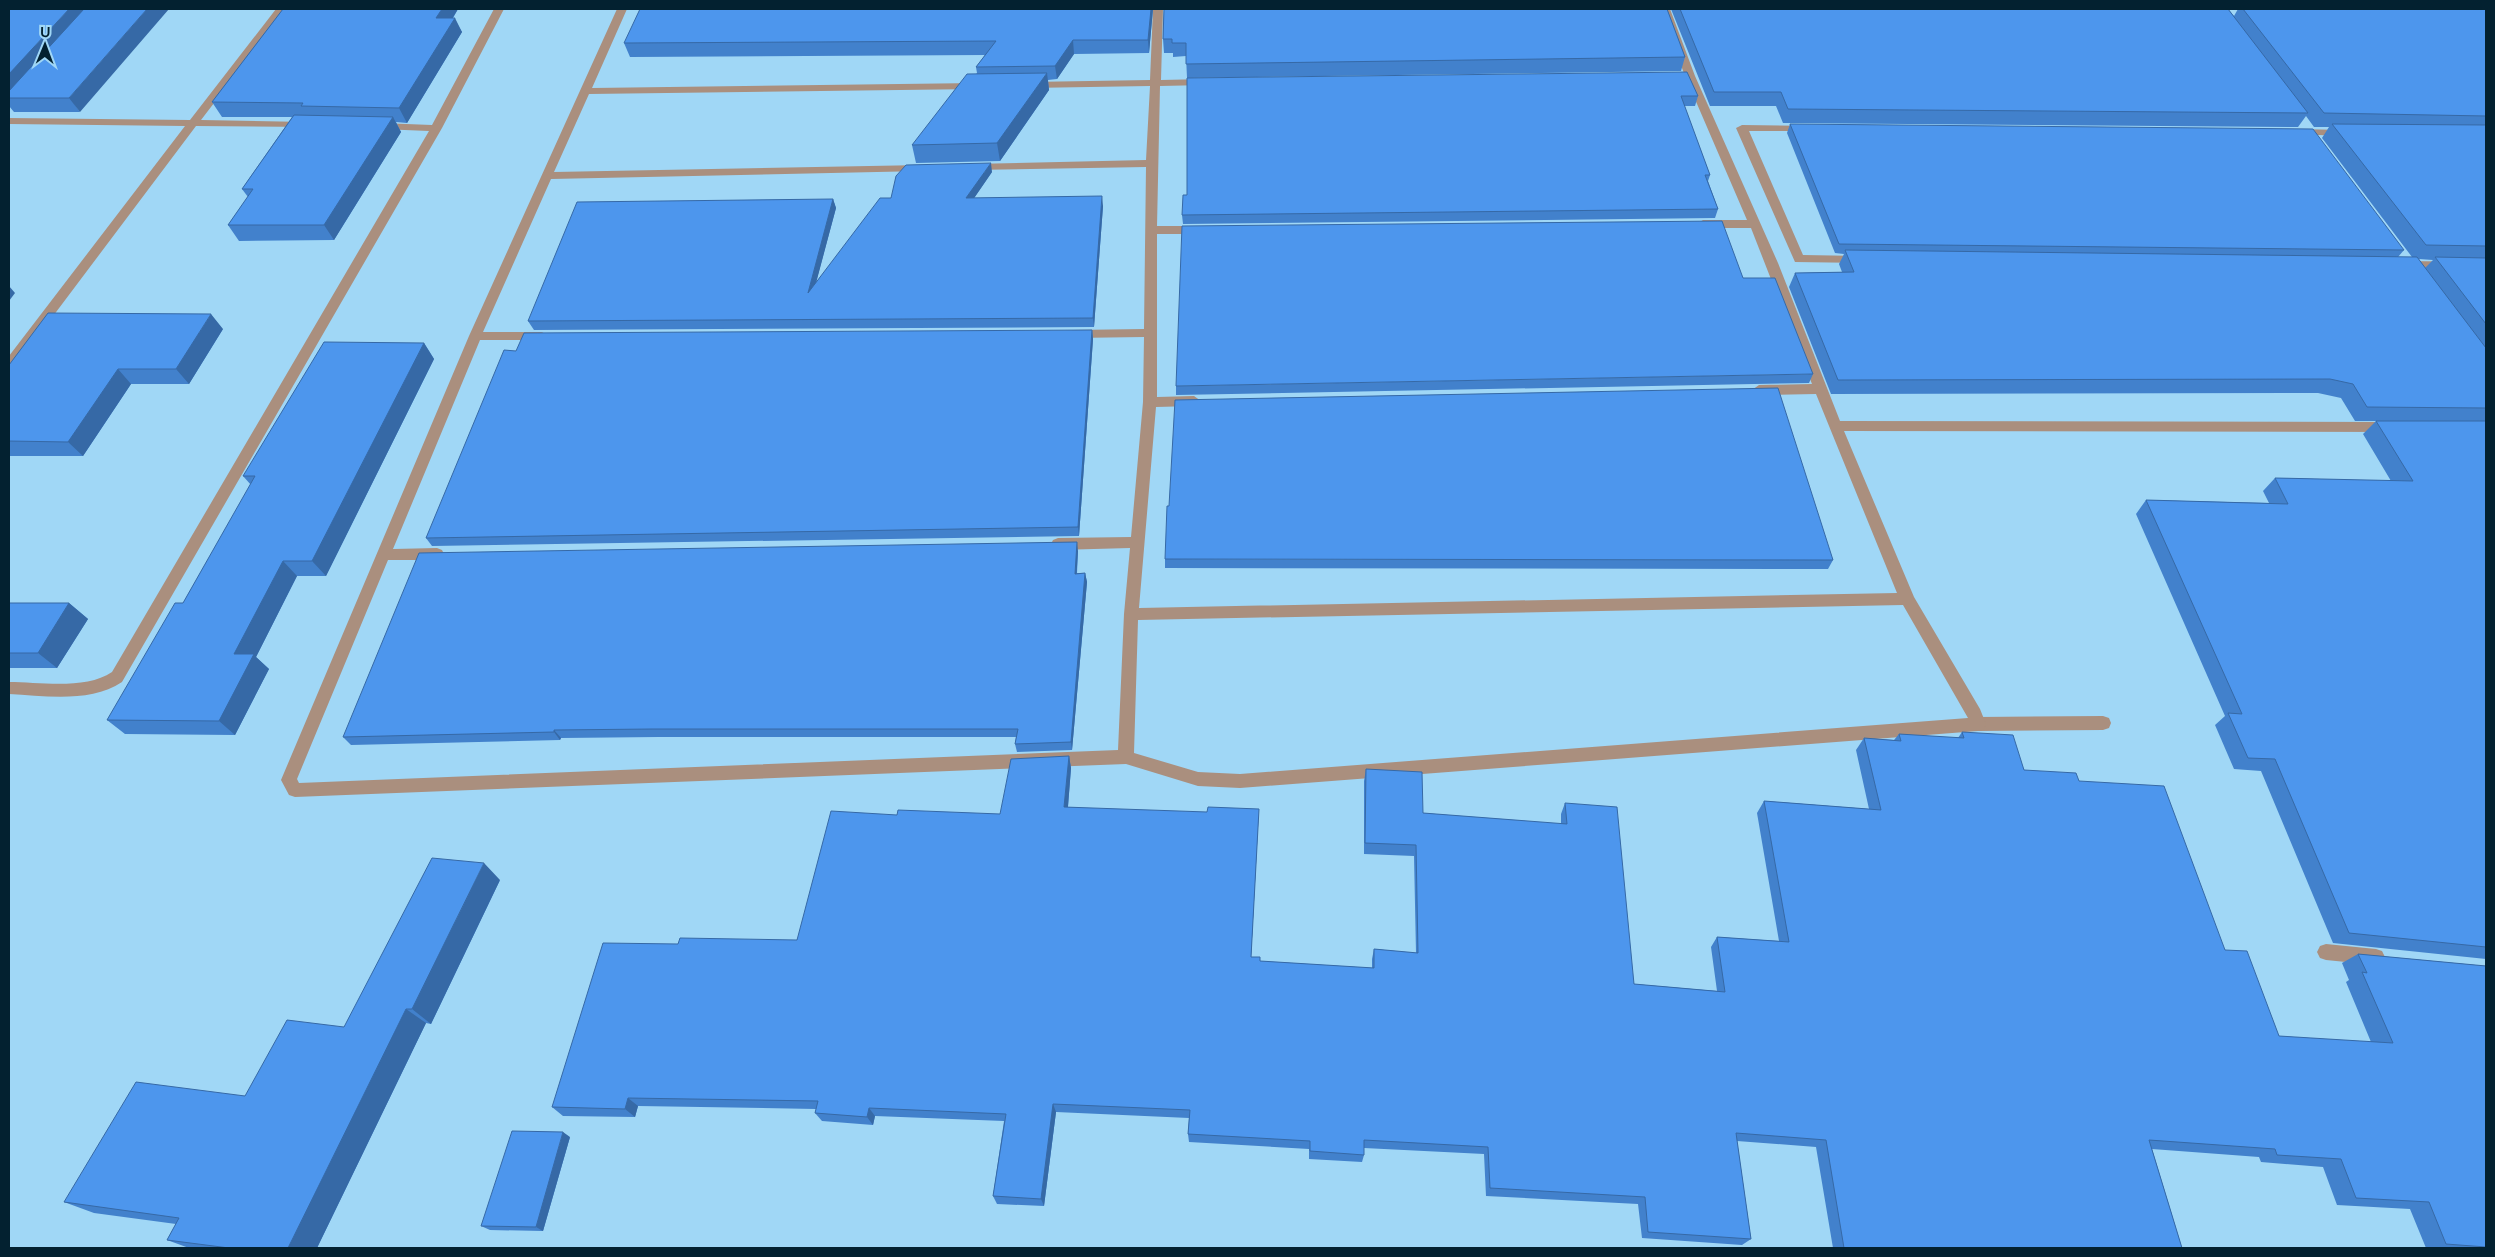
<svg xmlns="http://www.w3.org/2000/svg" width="2495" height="1257" font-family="Lato,sans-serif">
	<rect width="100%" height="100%" fill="#a0d7f6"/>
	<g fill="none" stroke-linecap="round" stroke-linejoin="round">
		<path fill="#aa8f7e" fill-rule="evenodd" d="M2103 716 2109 718 2111 723 2109 728 2103 730 1978 731 1972 729 1970 724 1972 719 1978 717Z"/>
		<path fill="#aa8f7e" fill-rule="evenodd" d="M276 9H286L201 120 307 122 313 125 311 127 196 126 14 368 9 369V356L185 126 9 124V118L190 120Z
			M494 9H504L442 128 122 682C91 703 46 696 9 694V682C40 682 86 690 112 672L429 131 380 129 374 126 380 123 432 125Z
			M617 9H627L592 88 978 83 983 86 978 89 589 94 554 172 923 165 929 168 923 171 551 179 483 332H542L548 336 542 340H480L393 549 437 548 442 550 444 554 442 558 437 560H388L297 779 299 783 1118 750 1124 614 1130 548 1058 550 1053 548 1051 544 1053 540 1058 538 1131 537 1143 402 1144 337 1073 338 1067 334 1073 330 1144 329 1146 167 971 170 965 167 971 164 1146 160 1150 86 1029 88 1024 85 1029 82 1150 80 1153 9H1163L1161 80 1206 79 1211 82 1206 85 1160 86 1157 226H1202L1208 230 1202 234H1157V397L1194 396 1201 401 1194 406 1156 407 1139 608 1897 593 1816 394 1759 395 1752 390 1759 385 1812 384 1751 228H1703L1697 224 1703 220H1747L1685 76 1660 9H1670L1695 76 1778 263 1840 421 2391 422 2398 427 2391 432 1844 431 1914 597 1980 709 1986 724 1984 729 1978 731 1240 788 1198 786 1126 764 295 797 289 795 281 780 469 336ZM1903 605 1968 718 1240 774 1198 772 1134 753 1138 620Z
			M1742 125 1811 126V130L1807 131H1749L1803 255 1861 256 1867 260 1865 263 1795 262 1736 128Z
			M2295 129 2345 130 2351 133 2345 136 2291 134V130Z
			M2404 261 2486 262V270L2400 268 2398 265Z
			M2326 944 2376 949 2382 951 2385 957 2382 963 2376 965 2326 960 2320 958 2317 952 2320 946Z"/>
	</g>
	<path fill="#4281cc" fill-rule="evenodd" d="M9 9 80 112H14L9 106Z
		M283 9H458L453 18 462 32 407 123 396 122 401 132 334 240 239 241 228 225 248 197 242 189 292 117H222L212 102Z
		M1153 9 1149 53 1074 54 1057 79 1048 80 1049 90 1000 161 916 163 912 145 977 73 976 67 985 55 630 57 624 43Z
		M1163 9H1667L1685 57 1681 71 1187 78 1186 56 1173 57V53H1164L1163 39 1164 9Z
		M1671 9H2486V959L2333 943 2261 771 2234 769 2215 725 2225 716 2136 514 2146 500 2269 503 2263 491 2275 478 2391 481 2363 434 2376 421H2390H2355L2341 398 2318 393 1831 394 1789 287 1795 273 1842 272 1839 264 1844 254 1835 253 1787 133 1790 124 2404 250 2398 257H2412L2322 138 2329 127H2314L2306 116 2298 127 1783 123 1776 106H1710ZM2228 9H2238L2234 16ZM2419 259 2433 260 2425 268Z
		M1187 78 1698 96 1695 106H1684L1710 175 1708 181 1718 209 1715 218 1183 224 1182 215 1187 195Z
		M992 172 974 198 1103 206 1094 327 534 330 528 321 833 199 836 208 816 282 891 198Z
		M223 329 189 384H131L83 456H9V365Z
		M1092 330 1093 339 1079 536 432 546 426 538 516 351Z
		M424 343 434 359 326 576H297L256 657 269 669 235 735 125 734 107 720 183 603 251 485 243 476Z
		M1813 374 1809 383 1176 395V386Z
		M1078 551 1077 573H1085L1087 582 1072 750 1017 752 1015 744 1016 737H658L561 738 560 740 351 745 343 737Z
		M1165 559 1833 560 1828 569 1165 568Z
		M9 603H69L88 619 57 668H9Z
		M1962 732 2024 770 2079 781 2225 950 2279 1036 2371 1042 2346 982 2349 980 2342 963 2358 954 2486 966V1248H2426L2410 1209 2337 1205 2323 1167 2261 1162 2259 1157 2152 1149 2182 1248H1833L1816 1147 1737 1141 1751 1239 1742 1245 1642 1238 1638 1204 1486 1196 1484 1154 1364 1148V1155L1362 1162 1309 1159V1149L1189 1142 1188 1134 1189 1118 1056 1112 1044 1206 997 1204 993 1196 1004 1121 875 1116 873 1125 822 1121 815 1113 816 1109 638 1106 635 1117 563 1116 552 1107 678 944 797 940 897 815 1000 814 1069 756 1071 768 1068 807 1258 821 1251 957 1260 961 1372 968V959L1374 949 1416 953 1414 856 1364 854V781L1366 769 1423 813 1561 824V814L1565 803 1634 984 1717 991 1711 947 1717 937 1779 941 1757 813 1764 801 1869 809 1856 750 1864 738 1894 740 1899 734 1958 738Z
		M500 880 431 1024 426 1023 317 1248H189L167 1240 176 1224 94 1213 64 1202 245 1096 344 1027Z
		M570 1137 543 1231 490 1230 481 1226Z"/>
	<path fill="#3669a6" d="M69 9H92L9 98V74Z
		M147 9H169L80 112 69 98Z
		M442 9H458L444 32 436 18Z
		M1151 9H1153L1149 53 1148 40Z
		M455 18 462 32 407 123 399 108Z
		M1073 40 1074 54 1057 79 1055 66Z
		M1047 73 1049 90 1000 161 997 143Z
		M393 117 401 132 334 240 324 225Z
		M991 163 992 172 968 207 966 198Z
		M1102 196 1103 206 1094 327 1093 318Z
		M833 199 836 208 811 302 808 293Z
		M9 286 15 293 9 301Z
		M211 314 223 329 189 384 176 369Z
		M1092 330 1093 339 1079 536 1078 527Z
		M424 343 434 359 326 576 312 561Z
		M118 369 131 384 83 456 68 442Z
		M1077 542 1078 551 1076 582 1075 574Z
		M283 561 297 576 256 657 269 669 235 735 219 721 234 654Z
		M1085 573 1087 582 1072 750 1071 742Z
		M69 603 88 619 57 668 38 653Z
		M554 730 561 738 560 740 554 732Z
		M1069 756 1071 768 1067 818 1064 807Z
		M1259 809 1258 821 1250 967 1251 957Z
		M484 863 500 880 431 1024 412 1009Z
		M406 1009 426 1023 317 1248H288Z
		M628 1098 638 1106 635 1117 625 1109Z
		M1053 1104 1056 1112 1044 1206 1041 1199Z
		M869 1108 875 1116 873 1125 867 1117Z
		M563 1132 570 1137 543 1231 536 1227Z"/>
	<path fill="#4d96ed" stroke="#3669a6" d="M9 9H69L9 74Z
		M84 9H147L69 98H9V91Z
		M283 9H442L436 18H455L399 108 301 106 303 103 212 102Z
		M640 9H1151L1148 40H1073L1055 66 976 67 996 41 624 43Z
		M1164 9H1667L1685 57 1186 64V43H1172V39H1163Z
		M1680 9H2228L2308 113 1788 109 1781 92H1714Z
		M2243 9H2486V116L2324 113Z
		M1687 72 1698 96H1681L1710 175H1705L1718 209 1182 215 1183 195H1187V78Z
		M1047 73 997 143 912 145 967 74Z
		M294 115 393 117 324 225H228L253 189H242Z
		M1790 124 2313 129 2404 250 1839 244Z
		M2332 124 2486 125V246L2426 245Z
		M991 163 966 198 1102 196 1093 318 528 321 577 202 833 199 808 293 880 198H891L896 176 906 165Z
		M1722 221 1743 278H1775L1813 374 1176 386 1182 226Z
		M1845 250 2417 257 2486 348V408L2367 407 2353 384 2330 379 1838 380 1795 273 1854 272Z
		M2435 257 2486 258V324Z
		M48 313 211 314 176 369H118L68 442 9 441V365Z
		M1092 330 1078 527 426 538 504 350 516 351 524 333Z
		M324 342 424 343 312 561H283L234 654H254L219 721 107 720 175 603H183L255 476H243Z
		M1778 388 1833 560 1165 559 1167 506H1169L1175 400Z
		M2376 421H2486V947L2349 933 2275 759 2248 758 2228 713 2242 714 2146 500 2288 504 2275 478 2413 481Z
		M1077 542 1075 574 1085 573 1071 742 1015 744 1018 729H652L554 730V732L343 737 419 553Z
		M9 603H69L38 653H9Z
		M1962 732 2013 735 2024 770 2076 773 2079 781 2164 786 2225 950 2247 951 2279 1036 2393 1043 2362 972 2367 973 2358 954 2486 966V1247L2446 1244 2429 1202 2356 1198 2341 1159 2277 1155 2275 1149 2149 1140 2182 1248H1844L1826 1140 1736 1133 1751 1239 1648 1232 1645 1197 1490 1188 1488 1147 1364 1140V1155L1310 1151V1141L1188 1134 1190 1110 1053 1104 1041 1199 993 1196 1006 1114 869 1108 867 1117 815 1113 818 1101 628 1098 625 1109 552 1107 603 943 678 944 680 938 797 940 831 811 897 815 898 810 1000 814 1011 759 1069 756 1064 807 1207 812 1208 807 1259 809 1251 957H1260V961L1374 968V949L1418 953 1416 845 1365 843 1366 769 1422 772 1423 813 1567 824 1565 803 1617 807 1634 984 1725 992 1717 937 1789 942 1764 801 1881 810 1864 738 1901 741 1899 734 1964 738Z
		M432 858 484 863 412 1009H406L288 1248H229L167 1240 179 1218 64 1202 136 1082 245 1096 287 1020 344 1027Z
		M512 1131 563 1132 536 1227 481 1226Z"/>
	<rect width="2495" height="1257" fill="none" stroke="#032130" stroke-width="20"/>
	<g transform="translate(45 45) rotate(1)" stroke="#a0d7f6" stroke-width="4" paint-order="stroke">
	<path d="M0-4L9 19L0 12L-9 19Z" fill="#032130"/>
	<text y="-8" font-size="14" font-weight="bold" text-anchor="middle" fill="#032130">U</text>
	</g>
</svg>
